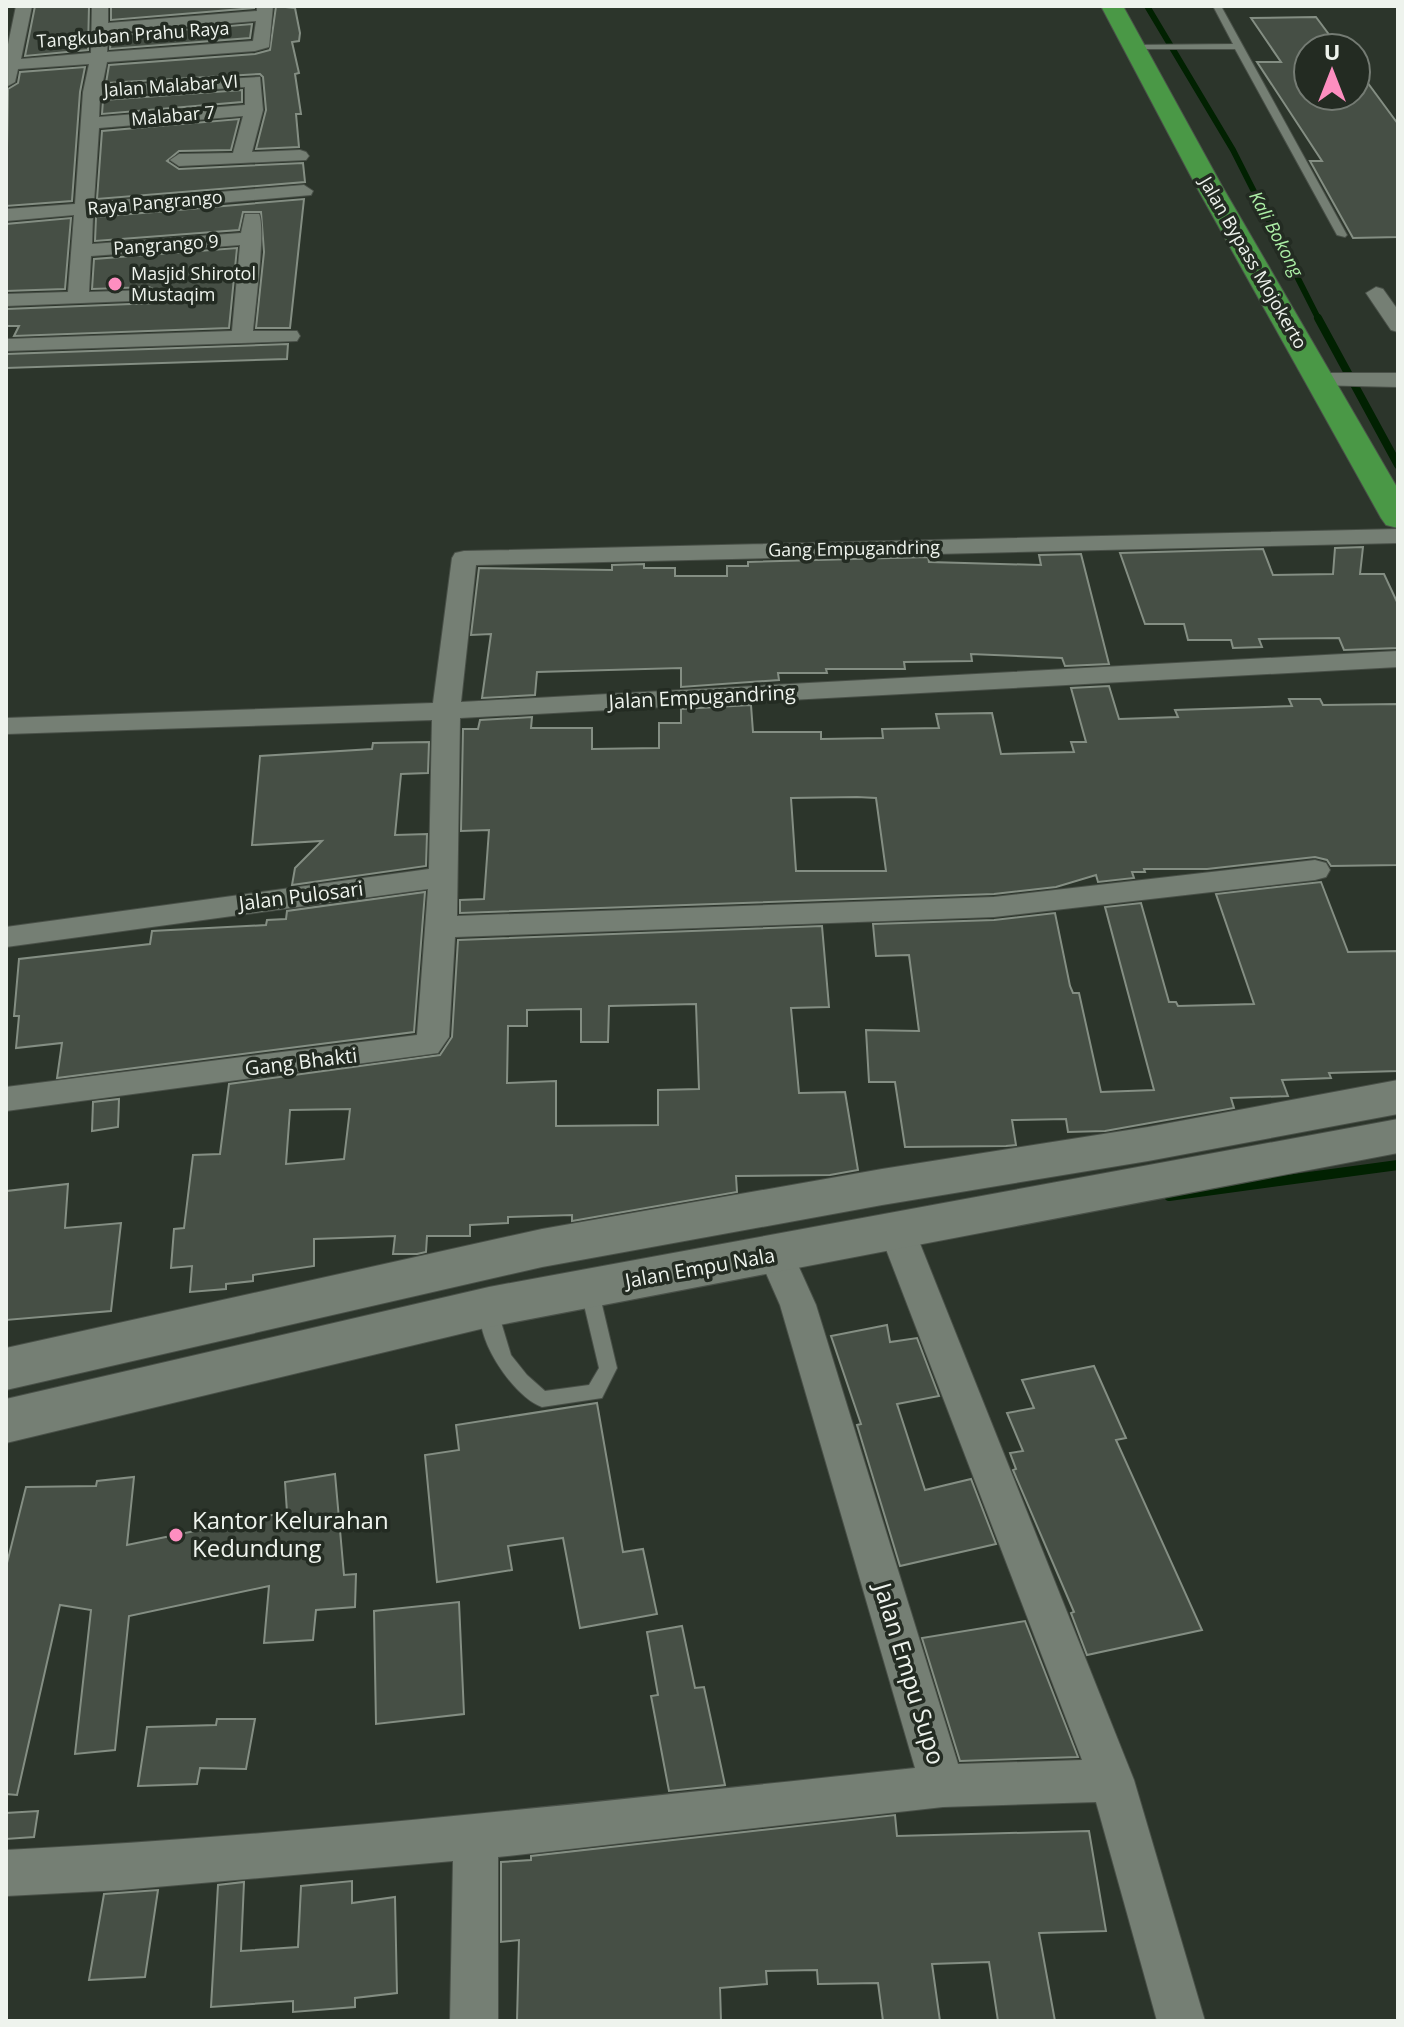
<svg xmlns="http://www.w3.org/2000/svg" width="1404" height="2027" font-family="'Open Sans',sans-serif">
	<rect width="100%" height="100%" fill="#2c352b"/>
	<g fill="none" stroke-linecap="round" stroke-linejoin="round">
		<path stroke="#012101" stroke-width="6" d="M1147 6 1233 150 1319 320"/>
		<path stroke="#012101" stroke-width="8" d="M1318 318 1398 465"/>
		<path stroke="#012101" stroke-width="10" d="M1169 1196 1398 1165"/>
	</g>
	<path fill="#464f45" stroke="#848e83" stroke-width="2" fill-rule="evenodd" d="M35 6H89L88 50 25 56Z
		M111 6H254V8L111 20Z
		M276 6 295 8 300 33 299 41 292 42 299 73 295 74 301 114H296L299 147 256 149 266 110 263 77 260 74 106 83 109 65 255 54 270 50Z
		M1316 17 1339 48H1308V96H1356V67L1398 124V237L1353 238 1310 161H1322L1257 62H1281L1251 18Z
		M252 24 250 38 110 49 111 36Z
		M85 67 80 92 72 201 6 206 8 89 18 83 20 72Z
		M242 90V102L102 114 103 100Z
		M239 119 231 150 179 151 167 161 179 169 303 163 305 182 97 199 102 131Z
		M304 199 290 328H256L264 252 261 212H243L239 230 95 241 96 217Z
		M71 218 65 289 6 291V224Z
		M237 248 229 328 14 336 19 326H6V309L156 303 161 298V293L149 287 92 289 94 259Z
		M288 344 287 359 6 368V354Z
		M1363 547 1360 574H1384L1398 604V648L1344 650 1339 638 1259 639 1262 647 1233 648 1231 640H1188L1184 624H1145L1120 553 1263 549 1273 575 1333 574 1335 548Z
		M1081 554 1109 664 1065 666 1062 658 971 654 972 661 904 662 905 669H826L827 673H778L779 680 681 687V668L537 672 535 695 482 698 491 634 471 635 479 568 612 570V565L644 564V568H675V576H727V566H748V562L928 557 929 562 1041 565 1039 555Z
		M1109 686 1119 719 1178 717 1175 710 1292 706 1289 699H1320L1323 705 1398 704V865L1331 866 1327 860 1315 857 1207 869H1144L1145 872H1132L1134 878 1098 882 1096 875 1056 887 994 894 460 913V900L484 899 489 830 461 831 463 729H478L480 720 532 717 531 728H592V749L659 748V723H681V709L751 705 753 732H821V739L883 738 882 729 939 728 936 714 992 713 1001 754 1074 752 1071 742H1086L1071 688ZM857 797 876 798 886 871H796L791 798Z
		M429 742 428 773 401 774 395 835 427 834 426 866 292 885 295 868 322 841 252 845 260 756 372 749 373 743Z
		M1321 882 1348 952 1398 951V1071L1329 1073 1331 1078 1282 1080 1288 1096 1231 1098 1234 1108 1105 1131 1068 1132 1066 1119 1012 1120 1016 1145 1006 1146 905 1147 895 1082H869L866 1030 919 1031 909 955 876 956 873 924 994 920 1055 913 1070 986 1073 993H1079L1101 1092 1154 1090 1105 907 1141 903 1169 1002H1176L1178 1006 1254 1004 1216 894Z
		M425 892 414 1032 57 1078 62 1043 16 1048 19 1016H14L19 959 150 944 152 931 266 925 267 920 286 919 287 911Z
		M822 926 829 1007 791 1008 799 1093 845 1092 858 1170 830 1175 736 1176 737 1192 572 1221V1215L508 1217V1223L470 1225V1236H427L426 1252 417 1254H393L395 1236 314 1239V1266L253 1275V1281L226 1284V1289L190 1292 192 1266 171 1268 174 1229 184 1228 193 1155 220 1154 229 1084 440 1055 452 1037 458 940ZM696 1004 699 1089 658 1090V1125L556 1126V1081L507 1083 508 1026H527V1010L581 1009V1042H608L609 1006ZM350 1109 344 1159 286 1164 290 1110Z
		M119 1099 118 1127 92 1131 93 1102Z
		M68 1184 65 1228 121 1223 111 1311 6 1320 7 1191Z
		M887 1325 890 1342 917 1338 939 1396 897 1404 925 1490 971 1479 996 1544 900 1566 857 1425 861 1424 831 1336Z
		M1094 1366 1126 1438 1116 1440 1202 1630 1087 1655 1071 1613 1074 1612 1013 1470 1016 1469 1010 1453 1023 1451 1007 1413 1034 1408 1022 1380Z
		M597 1403 623 1552 643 1549 657 1614 580 1628 563 1538 508 1546 512 1570 437 1582 425 1455 459 1450 456 1425Z
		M335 1474 344 1575 356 1574 355 1607 316 1610 313 1640 264 1643 269 1586 129 1616 115 1750 75 1754 91 1610 60 1605 17 1795 6 1794V1567L26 1487 96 1486 97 1481 134 1477 127 1545 287 1512 285 1482Z
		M459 1602 464 1714 376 1724 374 1611Z
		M1025 1621 1078 1757 960 1761 922 1638Z
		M682 1626 695 1688 704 1687 725 1785 669 1791 651 1696 658 1695 647 1632Z
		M217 1719H255L246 1769 200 1768 197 1784 138 1786 147 1727 216 1725Z
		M38 1811 34 1837 6 1839V1813Z
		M895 1815 897 1836 1089 1831 1106 1931 1039 1933 1055 2021H998L989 1962 932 1964 940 2021H883L878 1983 818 1984 817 1970 766 1971 767 1984 720 1988 721 2021H517L519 1940 501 1942V1862L531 1860V1856Z
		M352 1881V1903L395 1897 397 1993 355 1998V2007L293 2012V2001L211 2007 218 1885 244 1882 241 1951 298 1947 301 1886Z
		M158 1890 145 1977 89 1980 104 1894Z"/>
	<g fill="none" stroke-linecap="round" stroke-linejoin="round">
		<defs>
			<path id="service" d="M1213 6H1221L1347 235 1345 237 1337 235 1235 49H1134L1130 47 1134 45 1233 44Z
				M589 1281 595 1283 598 1288 617 1368 602 1398 542 1407C513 1397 469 1332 483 1302L489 1300 495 1302 511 1355 527 1375 545 1391 589 1385 599 1368 580 1288 583 1283Z"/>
			<path id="minor" d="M16 6H32L21 59 91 53 92 6H108V23L257 11V6H273L269 47 255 51 107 62 102 86 260 77 263 110 252 152 300 150 306 152 309 156 306 160 179 166 170 160 179 154 233 153 243 116 99 128 94 202 304 185 313 191 311 195 93 214 92 244 241 233 245 214H259C266 229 255 308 253 331H297L300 336 297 341 6 351V339L232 331 240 245 91 256 89 292 149 290 159 296 156 300 6 306V294L68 292 74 215 6 221V209L75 204 83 92 89 64 18 69 15 82 6 87V54ZM256 21 253 41 107 52 108 33ZM245 87V105L99 117 100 97Z
				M1376 287 1383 289 1398 310V332L1391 330 1366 293Z
				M1320 373H1398V387L1312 385 1309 380 1312 375Z
				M1398 529V543L476 565 461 702 1398 651V667L460 718 457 916 994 897 1315 860 1326 863 1330 870 1326 877 1315 880 994 917 455 937 449 1037 438 1053 6 1111V1087L417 1035 428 889 6 947V927L429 869 432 720 6 734V718L433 703 452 558 455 553 464 551Z
				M897 1217 910 1221 915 1231 1134 1780 1205 2021H1157L1096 1802 943 1807 498 1857V2021H450L453 1861 121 1890 6 1896V1850C310 1835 613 1800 915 1768L780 1305 758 1255 763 1245 776 1241 789 1245 816 1305 958 1764 1082 1760 879 1231 884 1221Z"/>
			<path id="secondary" d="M1398 1080V1114L1148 1161 882 1205 542 1267 6 1390V1348L542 1229 882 1169 1148 1127Z
				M1398 1119V1153L489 1327 6 1443V1399L489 1287Z"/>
			<path id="trunk" d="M1101 6H1123L1222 186 1398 489V528L1386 525 1381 518 1196 186Z"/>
		</defs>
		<use href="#service" stroke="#495048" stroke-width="2"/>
		<use href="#minor" stroke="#495048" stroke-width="2"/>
		<use href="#secondary" stroke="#495048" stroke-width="2"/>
		<use href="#trunk" stroke="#495048" stroke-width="2"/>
		<use href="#service" fill="#757f74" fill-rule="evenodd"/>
		<use href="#minor" fill="#757f74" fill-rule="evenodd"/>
		<use href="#secondary" fill="#757f74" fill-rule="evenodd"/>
		<use href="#trunk" fill="#4a9846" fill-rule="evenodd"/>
	</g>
	<g fill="#fd8ec0" stroke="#232b22" stroke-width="3">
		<circle cx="115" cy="284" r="8"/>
		<circle cx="176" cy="1535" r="8"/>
	</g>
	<g text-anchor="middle" stroke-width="7" stroke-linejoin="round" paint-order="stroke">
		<g font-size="18" fill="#eef3ed" stroke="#232b22">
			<text transform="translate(133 35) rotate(-4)" y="6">Tangkuban Prahu Raya</text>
			<text transform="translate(171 86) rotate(-4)" y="6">Jalan Malabar VI</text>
			<text transform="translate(173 116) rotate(-5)" y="6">Malabar 7</text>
			<text transform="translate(155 203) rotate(-5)" y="6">Raya Pangrango</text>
			<text transform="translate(166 245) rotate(-4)" y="6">Pangrango 9</text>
			<text transform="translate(1253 263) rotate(60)" y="6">Jalan Bypass Mojokerto</text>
			<text transform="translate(854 549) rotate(-1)" y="6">Gang Empugandring</text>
		</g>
		<g font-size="18" font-style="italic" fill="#acefa6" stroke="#232b22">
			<text transform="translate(1276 234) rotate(62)" y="6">Kali Bokong</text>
		</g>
		<g font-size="18" fill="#eef3ed" stroke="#232b22" text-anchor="start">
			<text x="131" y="280">Masjid Shirotol<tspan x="131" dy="21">Mustaqim</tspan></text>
		</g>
		<g font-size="20" fill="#eef3ed" stroke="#232b22">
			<text transform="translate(702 697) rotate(-3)" y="7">Jalan Empugandring</text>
			<text transform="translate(301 896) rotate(-7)" y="7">Jalan Pulosari</text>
			<text transform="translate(301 1062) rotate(-7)" y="7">Gang Bhakti</text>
			<text transform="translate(700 1268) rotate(-10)" y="7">Jalan Empu Nala</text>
		</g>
		<g font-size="24" fill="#eef3ed" stroke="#232b22" text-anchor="start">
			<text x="192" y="1529">Kantor Kelurahan<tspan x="192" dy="28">Kedundung</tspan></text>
		</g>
		<g font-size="24" fill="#eef3ed" stroke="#232b22">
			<text transform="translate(909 1674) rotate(73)" y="8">Jalan Empu Supo</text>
		</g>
	</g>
	<rect width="1404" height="2027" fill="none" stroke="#eef3ed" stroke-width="16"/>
	<g transform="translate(1332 72)"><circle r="38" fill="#232b22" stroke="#747b73" stroke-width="2"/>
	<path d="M0-6L14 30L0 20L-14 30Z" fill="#fd8ec0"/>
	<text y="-12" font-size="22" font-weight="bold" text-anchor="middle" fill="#eef3ed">U</text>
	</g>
</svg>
